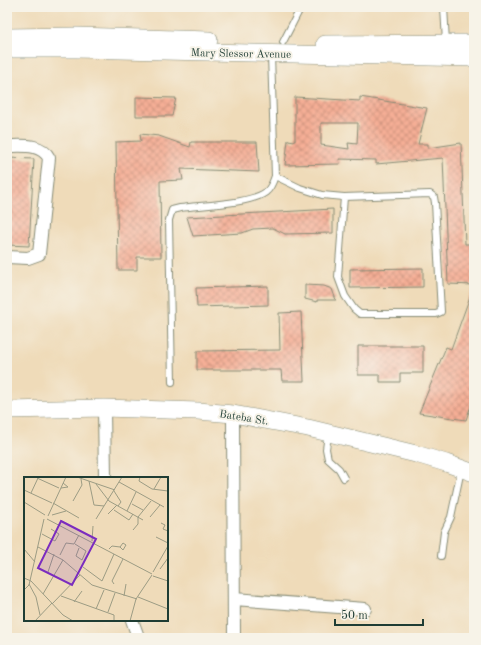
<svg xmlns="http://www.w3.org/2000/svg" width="481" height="645" font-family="'Old Standard TT',serif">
	<defs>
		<pattern id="building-cross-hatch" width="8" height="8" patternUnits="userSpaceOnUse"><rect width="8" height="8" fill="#f5ae95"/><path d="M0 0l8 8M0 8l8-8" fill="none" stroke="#c68f7a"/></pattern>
	</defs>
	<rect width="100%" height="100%" fill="#f7f3e8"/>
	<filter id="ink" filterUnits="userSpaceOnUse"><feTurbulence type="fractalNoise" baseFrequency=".025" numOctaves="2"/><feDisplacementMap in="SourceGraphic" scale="8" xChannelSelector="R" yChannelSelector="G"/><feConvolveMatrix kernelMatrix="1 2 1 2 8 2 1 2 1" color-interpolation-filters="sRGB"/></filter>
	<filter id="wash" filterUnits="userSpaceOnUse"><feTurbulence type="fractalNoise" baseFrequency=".012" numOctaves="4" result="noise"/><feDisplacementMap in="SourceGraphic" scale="16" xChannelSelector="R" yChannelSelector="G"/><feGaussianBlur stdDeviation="0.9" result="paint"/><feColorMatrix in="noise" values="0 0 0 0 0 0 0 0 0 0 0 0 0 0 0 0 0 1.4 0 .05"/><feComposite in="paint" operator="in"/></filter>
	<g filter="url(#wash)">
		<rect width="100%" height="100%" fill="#efdbb9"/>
		<g id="blocks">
			<path fill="url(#building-cross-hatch)" fill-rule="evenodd" d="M136 97 176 98 172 116H136Z
				M295 97 360 101V97L427 108 418 144H428V148L461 143 465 244H474V285L448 284 443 158 376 164V160L339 159 340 164 285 165 288 140 295 141ZM321 123H358L357 144 348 143 349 149 321 145Z
				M140 134 159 136 190 147 191 142H257L259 172 181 169 183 180 160 181 161 257H137V270H118L116 142 141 141Z
				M7 158 34 159 29 246 7 245Z
				M333 209V233L285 234 273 228 253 229 242 233 193 236 187 217Z
				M423 268V287L350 288V269Z
				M305 285 324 286 332 289 336 300H317V302L305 299Z
				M268 286V305L197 307 196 288Z
				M473 288H474V397L466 420 419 413 446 347 451 349Z
				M301 312 304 381H282L281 370H197V351L280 350 279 313Z
				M358 346H423V373H400V382H380V375H358Z"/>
		</g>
	</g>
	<g filter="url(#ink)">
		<use href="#blocks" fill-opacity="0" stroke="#878c76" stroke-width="1"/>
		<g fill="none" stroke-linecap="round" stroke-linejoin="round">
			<defs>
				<path id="lane" d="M444 7 446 42
					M283 42 301 7
					M275 176 300 188 322 195 344 197 430 194 434 197 435 203 441 312 436 314H360L354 309 345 296 338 277 344 197
					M172 382 169 220 172 210 180 208C201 205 250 204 266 192 271 188 273 182 275 176L271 55
					M328 435 326 449 328 459 339 469 344 478
					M441 556 444 532 451 517 461 470"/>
				<path id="street" d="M7 146C22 146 41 143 49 158L39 254 28 258 7 257
					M104 408 105 478
					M233 414 234 638
					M234 599 365 609
					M132 620 137 634"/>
				<path id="secondary" d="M7 37 76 36 209 40
					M325 44 474 43
					M7 49H76L474 58
					M7 410 104 408 198 411 233 414 308 428 416 454 446 463 474 473"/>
			</defs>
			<use href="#lane" stroke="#878c76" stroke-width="8"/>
			<use href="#street" stroke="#878c76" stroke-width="14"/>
			<use href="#secondary" stroke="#878c76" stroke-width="18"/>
			<use href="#lane" stroke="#fff" stroke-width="6"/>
			<use href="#street" stroke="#fff" stroke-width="12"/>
			<use href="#secondary" stroke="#fff" stroke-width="17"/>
		</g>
	</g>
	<g text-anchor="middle" stroke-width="4" stroke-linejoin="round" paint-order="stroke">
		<g font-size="11" fill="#1f3d34" stroke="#f7f3e8">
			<text transform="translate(241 53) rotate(1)" y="4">Mary Slessor Avenue</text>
			<text transform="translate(244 417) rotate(9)" y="4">Bateba St.</text>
		</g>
	</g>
	<g transform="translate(24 477)">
		<rect width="144" height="144" fill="#efdbb9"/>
		<path fill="none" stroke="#9c9c84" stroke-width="1" d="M53 0 91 13M116 0 115 4 128 12 144 14M13 1 35 11M65 4 70 28 80 29 98 0M95 5 140 30M72 7 85 24 119 43M37 11 44 10 39 6M130 12 137 0M0 13 28 26M90 14 97 25 94 29M7 16 14 1M49 24 58 8 57 2M0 25 21 38M29 26 55 41M108 27 119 33M90 33 105 43 109 37M103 34 112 15M84 37 93 28M28 38 42 34M24 39 42 0M126 40 136 28M23 42 128 97M72 42 80 29M137 46 141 48 139 52 144 54M109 53 114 47V40L127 24M18 57 31 64 35 57 27 52M132 60 144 66M68 64 69 49M51 67 62 74 58 83 52 79 55 71M14 70 39 83 68 108 113 122M0 72 11 85M85 72 88 69 96 70 99 66 102 68 99 73 96 70M36 78 42 66 50 67 55 58M59 90 78 104 90 77M136 92 144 81M24 95 30 77M129 95 144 69M129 99 144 104M0 101 7 104 39 138 49 144M5 107 12 120 16 138M90 107 88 104 99 82M0 113 5 108 20 42M19 117 39 83M37 119 90 138V144M100 119 102 107M114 120 144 132M50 125 58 114M28 127 56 98M72 132 80 113M84 135 91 116M11 144 28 126M106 144 112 122 128 98"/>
		<path fill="#7b2cbf" fill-opacity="0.15" stroke="#7b2cbf" stroke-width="2" d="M37 44 72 62 48 108 14 91Z"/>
		<rect width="144" height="144" fill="none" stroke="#1f3d34" stroke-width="2"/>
	</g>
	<rect width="481" height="645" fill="none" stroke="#f7f3e8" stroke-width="24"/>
	<path d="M335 619v6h88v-6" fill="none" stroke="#1f3d34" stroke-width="2"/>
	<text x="341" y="619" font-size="12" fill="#1f3d34" stroke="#f7f3e8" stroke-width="3" paint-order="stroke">50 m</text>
</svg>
